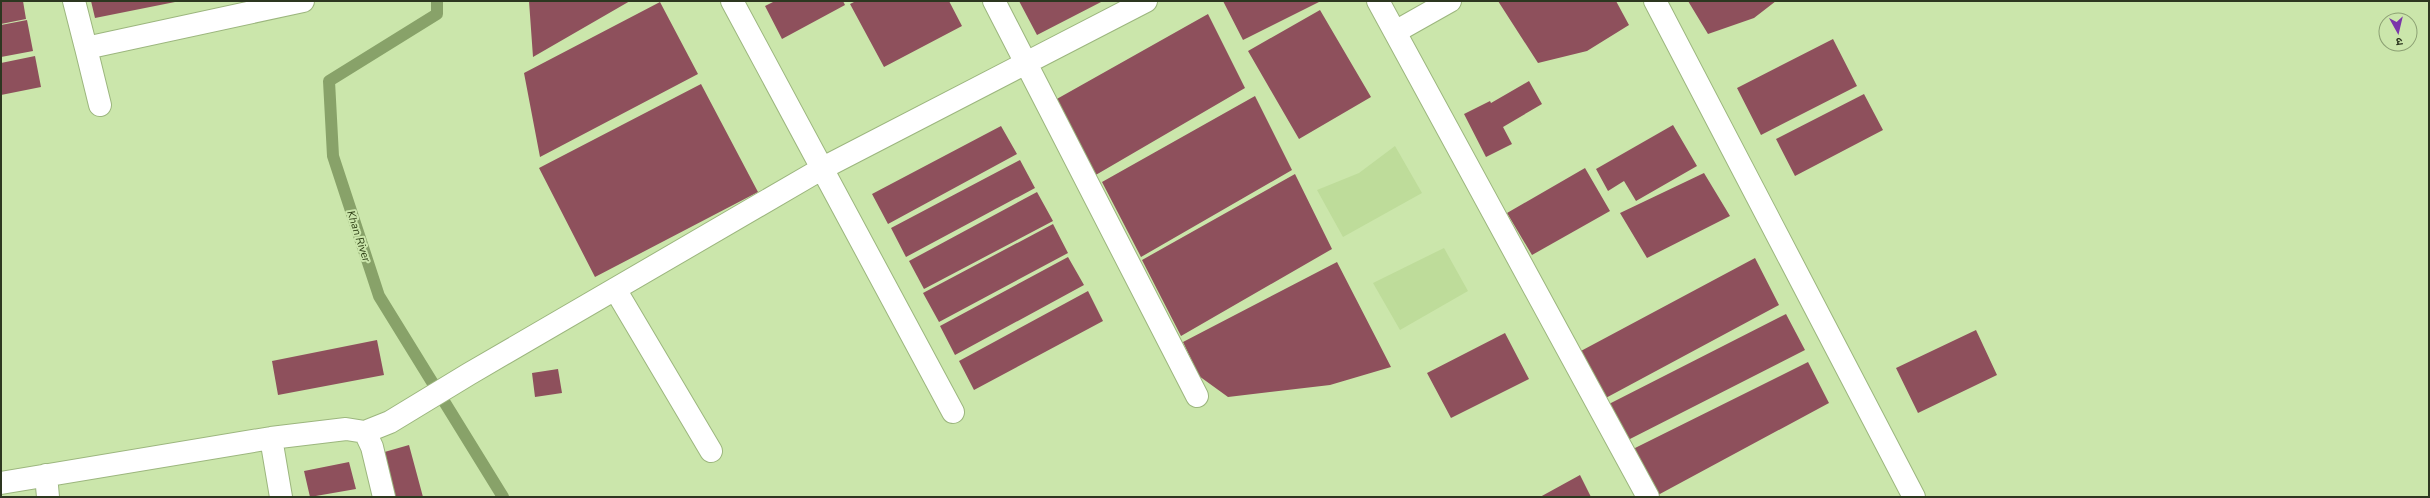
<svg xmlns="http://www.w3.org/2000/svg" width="2430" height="498" font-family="'Nunito Sans','Noto Sans Devanagari',sans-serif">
	<rect width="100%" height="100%" fill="#cbe6ab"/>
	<path fill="#bedc9a" d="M1395 146 1422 193 1343 237 1317 190 1359 173Z
		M1444 248 1468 291 1400 330 1373 283Z"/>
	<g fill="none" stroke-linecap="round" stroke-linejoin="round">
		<path stroke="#88a269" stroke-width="12" d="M437 1V14L329 81 333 156 379 296 503 497"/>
	</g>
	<path fill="#8e505c" d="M1 1H23L26 19 1 24Z
		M91 1H175V2L95 18Z
		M529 1H630L533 57Z
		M775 1H843L845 5 782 39 765 6Z
		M856 1H949L962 26 884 67 850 4Z
		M1019 1H1103L1037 35Z
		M1223 1H1321L1243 40Z
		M1498 1H1616L1629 25 1587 51 1538 63Z
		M1688 1H1776L1754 18 1708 34Z
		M660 2 698 74 540 157 524 73Z
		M1320 10 1371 97 1299 139 1248 51Z
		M1208 14 1245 88 1094 176 1055 100Z
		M27 20 33 51 1 57V25Z
		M1833 39 1857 86 1761 135 1737 88Z
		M35 56 41 87 1 95V63Z
		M1529 81 1542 104 1503 127 1512 144 1486 157 1464 114 1490 101 1491 103Z
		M701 84 758 192 595 277 539 168Z
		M1864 94 1883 130 1795 176 1776 139Z
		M1255 96 1292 170 1141 257 1102 182Z
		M1673 125 1697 166 1636 201 1624 181 1608 191 1596 169Z
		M1001 126 1017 154 888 224 872 194Z
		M1020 160 1035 188 906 257 891 228Z
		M1585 168 1610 211 1532 255 1507 213Z
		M1704 173 1730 216 1647 258 1620 213Z
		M1295 174 1332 249 1181 336 1142 260Z
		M1037 192 1053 221 924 289 909 261Z
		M1053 224 1068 253 939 322 923 293Z
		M1068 257 1084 285 955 355 940 326Z
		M1755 258 1779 305 1602 400 1579 352Z
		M1337 262 1391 367 1330 385 1228 397 1199 376 1183 342Z
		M1088 291 1103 321 974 390 959 361Z
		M1786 314 1805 350 1628 440 1609 404Z
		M1976 330 1997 375 1918 413 1896 368Z
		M1505 333 1529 379 1451 418 1427 373Z
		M377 340 384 375 278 395 272 361Z
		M1808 362 1829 403 1658 495 1633 449Z
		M558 369 562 393 535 397 532 373Z
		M409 445 423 497H392L381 453Z
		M349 462 356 489 310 497 304 471Z
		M1580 475 1591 497H1540Z"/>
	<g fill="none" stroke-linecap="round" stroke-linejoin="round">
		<defs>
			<path id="minor" d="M74 1 86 48 303 1
				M732 1 953 412
				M994 1 1197 396
				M1378 1 1648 497
				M1655 1 1914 497
				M1395 32 1450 1
				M86 48 100 105
				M615 289 711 451
				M365 432 372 447 384 497
				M271 438 281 497
				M46 475 48 497
				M1 483 271 438 346 429 365 432 390 422 469 374 823 168 1146 1"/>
		</defs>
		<use href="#minor" stroke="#9cb67e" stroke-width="24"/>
		<use href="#minor" stroke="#fff" stroke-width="22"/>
	</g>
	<g text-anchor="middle" stroke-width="4" stroke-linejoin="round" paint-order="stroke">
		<g font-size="11" font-style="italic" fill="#28390f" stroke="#cbe6ab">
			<text transform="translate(359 236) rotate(72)" y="4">Khan River</text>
		</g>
	</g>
	<rect width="2430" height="498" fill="none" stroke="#2d3720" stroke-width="4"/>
	<g transform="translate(2398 32) rotate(172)"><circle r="19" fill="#cbe6ab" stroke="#8ca073"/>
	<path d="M0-3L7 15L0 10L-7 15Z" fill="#7b36aa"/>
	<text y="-6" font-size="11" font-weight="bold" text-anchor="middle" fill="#2d3720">उ</text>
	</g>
</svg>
